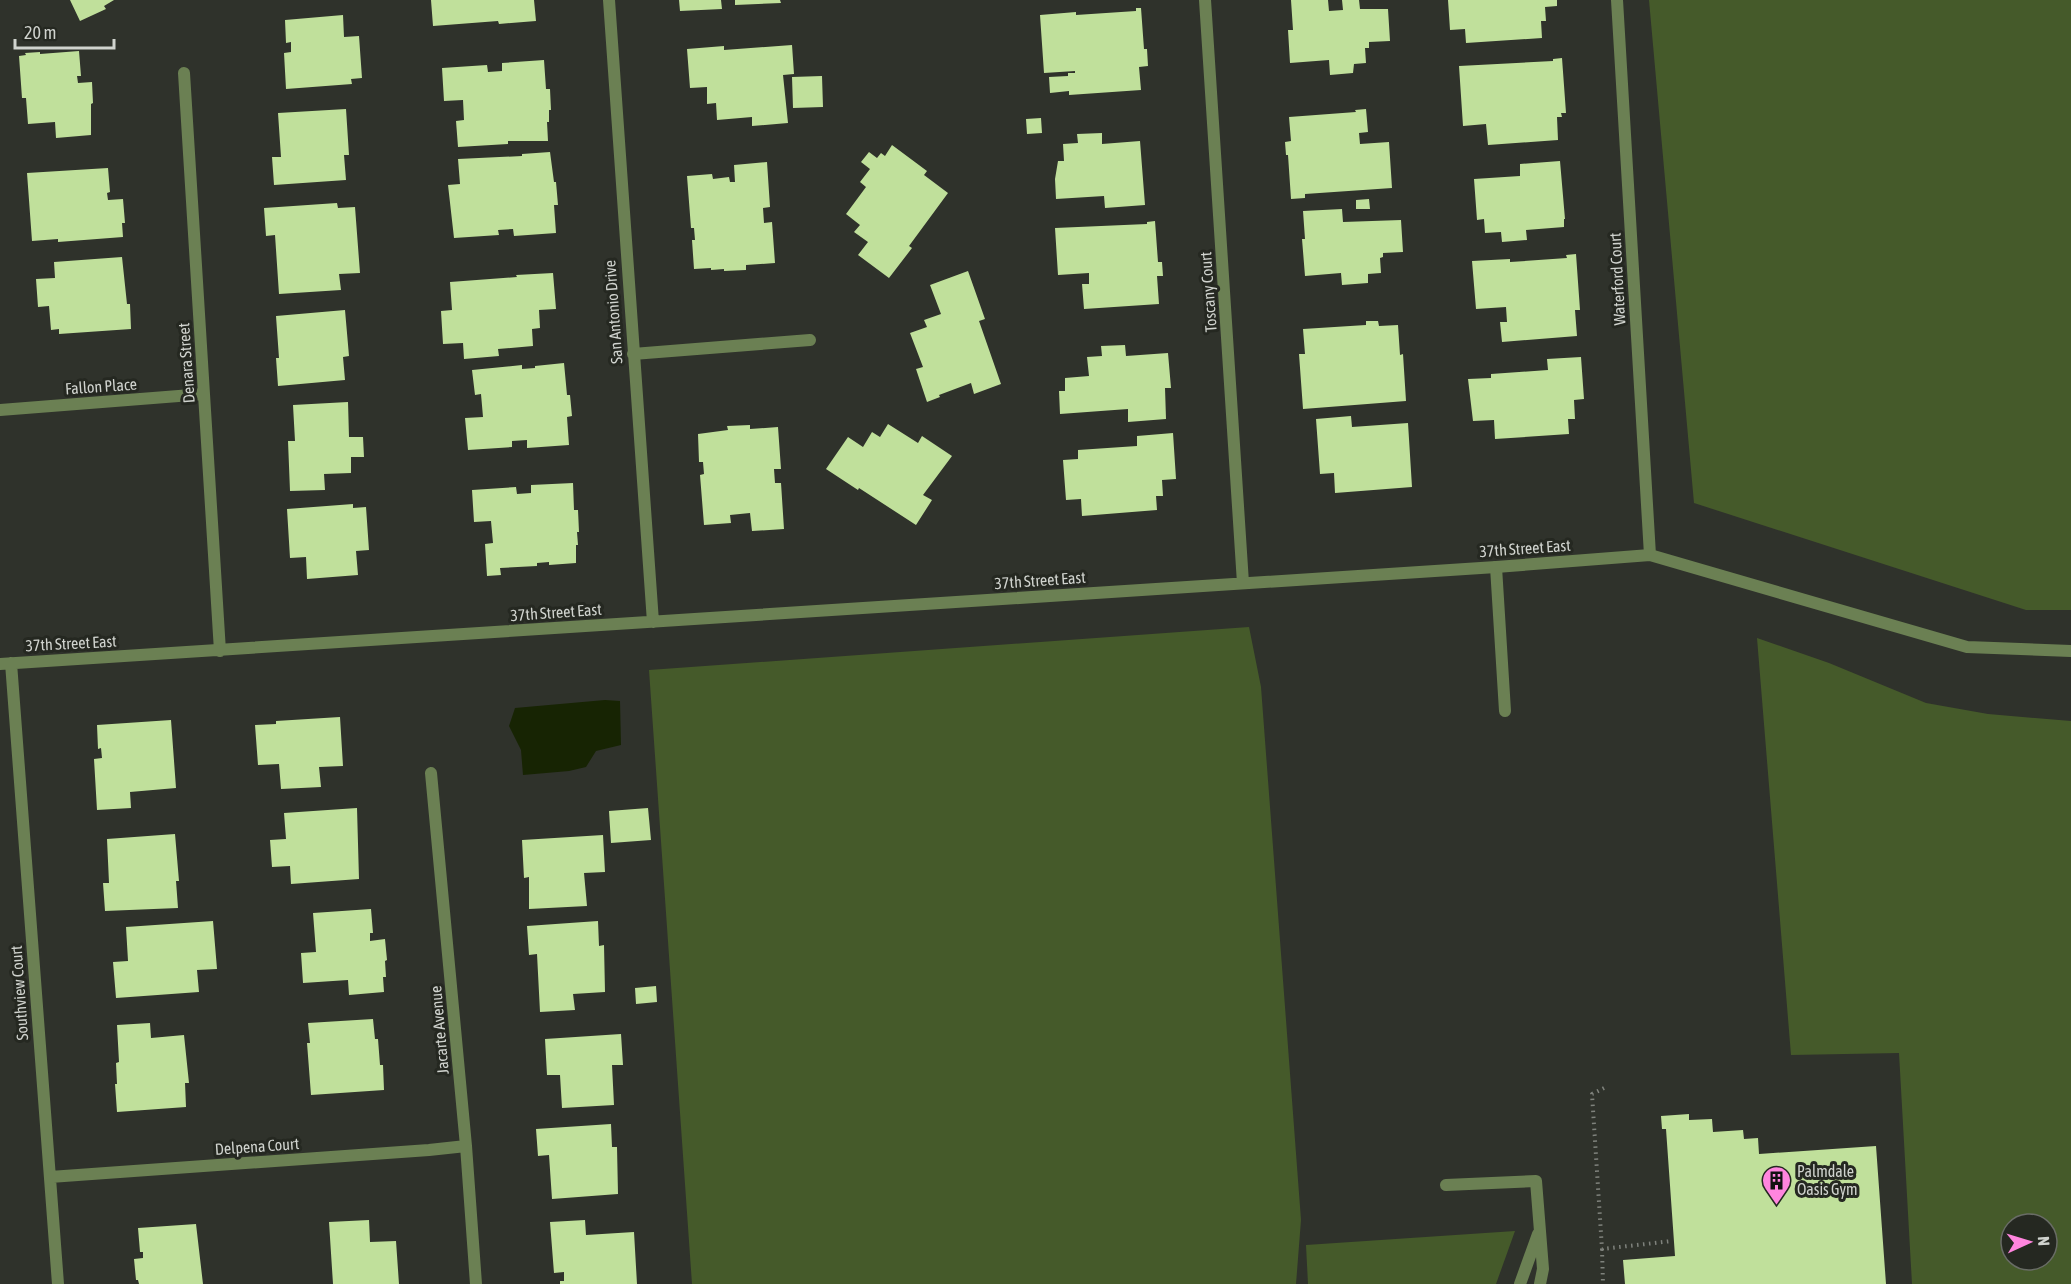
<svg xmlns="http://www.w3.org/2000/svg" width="2071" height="1284" font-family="'Asap Condensed',sans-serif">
	<rect width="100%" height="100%" fill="#2f322b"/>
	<path fill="#455a2a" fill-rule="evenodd" d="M1649 0H2071V610H2026L1694 503Z
		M1249 627 1261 687 1301 1220 1296 1284H692L649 670Z
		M1757 638 1829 663 1926 703 1988 714 2071 721V1284H1912L1899 1053 1791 1055ZM2011 1224H2047V1260H2011Z
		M1515 1231 1496 1284H1308L1306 1245Z"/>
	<path fill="#172403" d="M605 700 620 701 621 745 596 751 586 767 569 771 523 775 521 750 509 726 515 708Z"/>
	<path fill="#c0e09b" d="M70 0H114L104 6 106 9 80 21Z
		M431 0H534L536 21 499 24 498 21 433 26Z
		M679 0H721L722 9 680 11Z
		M735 0H780L781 3 735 5Z
		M1291 0H1328L1329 11 1343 10 1342 0H1359L1360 9H1388L1390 41 1369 42V48H1365L1366 63 1354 64 1353 73 1330 75 1329 60 1290 63 1288 30H1293Z
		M1448 0H1557V6L1545 7 1546 21H1541L1542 38 1466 43 1465 29 1450 30Z
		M1136 8H1141L1144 49H1147L1148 66 1139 67 1141 90 1069 95V91L1050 93 1049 77 1068 76V73H1075V71L1044 73 1040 15 1076 12V15L1136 11Z
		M343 15 344 37 359 36 362 78 351 79 352 84 286 89 284 53 291 52V42L286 43 285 20Z
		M792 45 794 74 783 75 788 123 752 126V117L717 120 716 103 707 104V87L690 88 687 49 724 46V50Z
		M79 51 81 76H77L78 83 92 82 93 103 91 104V135L56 138 55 122 28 124 26 98H22L19 56 26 55 25 53 40 52V54Z
		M1562 58 1566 113H1561L1562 117H1557L1558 140 1488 145 1486 124 1463 126 1459 66 1553 61V59Z
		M544 60 546 89H550L551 110H549V122H547L548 141H508V144L458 147 456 121 464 120 463 100 444 101 442 68 487 65 488 72 502 71V63Z
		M822 76 823 107 793 108 792 77Z
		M346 109 349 155H344L346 180 274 185 272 157H281L278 113Z
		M1366 109 1368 132 1359 133 1360 144 1389 142 1392 188 1305 194V198L1291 199 1288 155H1286L1285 142 1291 141 1289 117 1356 112 1355 110Z
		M1041 118 1042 133 1027 134 1026 119Z
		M1102 133V144L1140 141 1145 205 1105 208 1104 196 1056 199 1055 179 1058 161H1064L1063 144 1078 143 1077 134Z
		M892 145 927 171 924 175 948 193 909 246 912 248 889 278 858 255 868 242 854 232 860 225 846 214 866 187 860 182 870 169 861 162 869 152 877 158 881 153 885 156Z
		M550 152 554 182H556L558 205H554L556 233 514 236 513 229 498 230 499 235 454 238 448 185 460 184 458 159 522 156V154Z
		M1560 161 1565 219H1564V227L1526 230 1527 240 1502 242 1501 232 1485 233 1484 219 1477 220 1474 179 1520 176V164Z
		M767 162 770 207 763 208 764 223 772 222 775 263 746 265V270L724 271V269L711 270V268L694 269 692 240H695L694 228H691L687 176 712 174 713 179 729 177 730 182H735L734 165Z
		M108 168 110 192 107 193 108 200 123 199 125 223H122L123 237 58 242V239L32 241 27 173Z
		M1369 199 1370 209H1356V200Z
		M337 203 338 208 355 207 360 273 339 274 341 290 279 294 275 235 266 236 264 208Z
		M1342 209 1343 222 1401 220 1403 252 1383 253V257L1380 258 1381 273 1368 274V283L1342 285 1341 273 1305 276 1302 239H1305L1303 211Z
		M1155 221 1158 262H1162L1163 276H1157L1159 304 1084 309 1082 284H1089V273L1058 275 1055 228 1147 224V222Z
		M1576 254 1580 310H1575L1577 336 1502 342 1500 322H1507L1506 307 1476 309 1472 261 1510 259V262L1567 258 1566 255Z
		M122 257 127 304H130L131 329 59 334V329L51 330 49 306 38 307 36 279 55 278 54 262Z
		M968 271 985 319 979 321 1001 384 974 394 971 383 939 395 940 397 927 402 916 369 923 367 910 333 927 327 924 320 941 314 930 285Z
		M553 273 556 309 539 310 540 328 532 329 533 346 498 349 499 356 464 359 463 343 443 344 441 311 452 310 450 282 517 277 516 275Z
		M345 310 349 356 343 357 345 380 278 386 276 358H279L276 316Z
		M1366 321H1378L1379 326 1398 325 1400 355 1403 354 1406 401 1303 409 1299 354H1305L1303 329 1366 325Z
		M1125 345 1126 356 1168 353 1171 388H1165L1166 419 1128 422V409L1060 414 1059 391H1065V378L1089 376 1087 357 1102 356 1101 346Z
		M1581 357 1584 399 1574 400 1575 419H1568L1569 434 1495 439 1494 420 1473 421 1468 379 1491 378V374L1548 370 1547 359Z
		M564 363 567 395H570L572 416 567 417 569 445 527 448V440L512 441V447L468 450 465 418 483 417 481 394 475 395 472 370 522 365V369L535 368V366Z
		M348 402 349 437H363L364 457H351V473L324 474 325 490 290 491 288 441H295L293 405Z
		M1351 416 1352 427 1408 423 1412 487 1335 493 1334 473 1320 474 1316 419Z
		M888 424 918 443 922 436 952 456 923 495 932 500 916 525 859 488 858 490 826 469 848 437 863 447 872 432 880 437Z
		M750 425V429L778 427 781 469H774L775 483H781L784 529 752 531 750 513 730 515 731 523 704 525 700 475 704 474 703 462H699L698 434 728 430 727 426Z
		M1173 433 1176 479 1162 480 1163 496H1156L1157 510 1082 516 1081 499 1066 500 1063 460 1078 459V450L1137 446V436Z
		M573 483 574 510H578L579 532H577L578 545H576V563L549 565V562L537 563V566L500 568 501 575 487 576 485 544 493 543 491 521 474 522 472 490 516 487 517 494 531 493V485Z
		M353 504V508L366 507 369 550 356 551 358 575 307 579 306 557 290 558 287 509Z
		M340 717 343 766 319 767 321 787 281 789 279 764 258 765 255 725 276 724V721Z
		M171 720 176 788 130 792 131 808 97 810 94 759 102 758 101 748 98 749 97 725Z
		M357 808 359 879 291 884 290 866 272 867 270 840 286 839 284 813Z
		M648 808 651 840 611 843 609 811Z
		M175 834 179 881H176L178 908 105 911 103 883H109L107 839Z
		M603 835 605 872 584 873 587 906 529 909V877L524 878 522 840Z
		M371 909 373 933H370V941L385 939 387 960 385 961 386 977H383L384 992 349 995 348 980 303 983 301 953 316 952 313 913Z
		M213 921 217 969 197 970 199 992 116 998 113 962 128 961 126 927Z
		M598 921 599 946 604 945 605 992 573 994 575 1010 540 1012 537 954 529 955 527 926Z
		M656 986 657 1002 636 1004 635 988Z
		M373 1019 375 1039H378L380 1065H383L384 1090 311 1095 307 1043H310L308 1023Z
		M150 1023 151 1038 184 1035 189 1083H185L186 1107 117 1112 115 1084H117L116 1063 119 1062 117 1025Z
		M621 1034 623 1065H612L614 1105 562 1108 560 1075H547L545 1039Z
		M1689 1114V1120L1712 1119 1713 1132 1743 1130 1744 1139 1758 1138 1759 1154 1876 1146 1886 1284H1625L1623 1260 1675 1256 1666 1129H1662L1661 1116Z
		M611 1124 612 1147H617L618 1194 552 1199 549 1155 538 1156 536 1129Z
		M369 1220 370 1242 396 1241 399 1284H333L329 1222Z
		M585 1220 586 1235 634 1232 637 1284H560V1281H564V1272L554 1273 550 1222Z
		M196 1224 203 1284H139L138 1280H136L134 1259 143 1258V1252H140L138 1228Z"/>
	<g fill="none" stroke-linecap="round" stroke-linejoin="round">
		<path stroke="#7f827c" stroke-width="4" stroke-dasharray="1.5 4.5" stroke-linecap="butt" d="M1604 1088 1592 1094 1602 1249 1672 1241
			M1602 1249 1603 1284"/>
		<path stroke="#6b8053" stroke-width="12" d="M1496 567 1505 711
			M1446 1185 1536 1181 1543 1269 1540 1284
			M1520 1284 1538 1234"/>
		<path stroke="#6b8053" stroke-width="12" d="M609 0 653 622
			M1205 0 1243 583
			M1617 0 1650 555
			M184 73 220 651
			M633 354 810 340
			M0 410 204 394
			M11 663 58 1284
			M0 664 1496 567 1650 555 1967 647 2071 651
			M431 773 466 1146 476 1284
			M50 1177 429 1150 466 1146"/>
	</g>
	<defs>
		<symbol id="building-pin" viewBox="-11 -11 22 30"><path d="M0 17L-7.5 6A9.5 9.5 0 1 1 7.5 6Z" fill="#ff85de" stroke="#252821"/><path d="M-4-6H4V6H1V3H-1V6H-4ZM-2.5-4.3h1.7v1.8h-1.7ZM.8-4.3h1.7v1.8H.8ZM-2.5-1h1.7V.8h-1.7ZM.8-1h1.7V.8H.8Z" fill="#111"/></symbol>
	</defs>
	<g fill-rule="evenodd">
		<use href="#building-pin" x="1760" y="1164" width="33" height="45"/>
	</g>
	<g text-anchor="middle" stroke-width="6" stroke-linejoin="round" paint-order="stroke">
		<g font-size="16" fill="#d0d3ce" stroke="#252821">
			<text transform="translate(1617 279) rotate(-93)" y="6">Waterford Court</text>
			<text transform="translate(1208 292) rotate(-94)" y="6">Toscany Court</text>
			<text transform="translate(613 312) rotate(-94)" y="6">San Antonio Drive</text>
			<text transform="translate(186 363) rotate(-94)" y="6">Denara Street</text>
			<text transform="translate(101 386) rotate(-4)" y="6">Fallon Place</text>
			<text transform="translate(1525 548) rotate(-4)" y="6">37th Street East</text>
			<text transform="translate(1040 580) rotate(-4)" y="6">37th Street East</text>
			<text transform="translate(556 612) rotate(-4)" y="6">37th Street East</text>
			<text transform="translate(71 643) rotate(-3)" y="6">37th Street East</text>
			<text transform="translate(19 993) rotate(-94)" y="6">Southview Court</text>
			<text transform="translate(439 1030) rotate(-95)" y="6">Jacarte Avenue</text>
			<text transform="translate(257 1146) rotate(-4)" y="6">Delpena Court</text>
		</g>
		<g font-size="16" fill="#d0d3ce" stroke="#252821" text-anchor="start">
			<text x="1797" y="1177">Palmdale<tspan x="1797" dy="18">Oasis Gym</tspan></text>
		</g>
	</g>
	<g transform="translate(2029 1242) rotate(86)"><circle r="28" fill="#252821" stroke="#696c66" stroke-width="1.5"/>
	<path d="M0-4.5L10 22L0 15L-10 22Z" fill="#ff85de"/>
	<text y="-9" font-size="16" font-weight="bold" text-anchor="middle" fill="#d0d3ce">N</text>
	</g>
	<path d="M15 39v9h99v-9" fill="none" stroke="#d0d3ce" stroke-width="3"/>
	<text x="24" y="39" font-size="18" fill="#d0d3ce" stroke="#252821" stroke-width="4.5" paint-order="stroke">20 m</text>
</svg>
